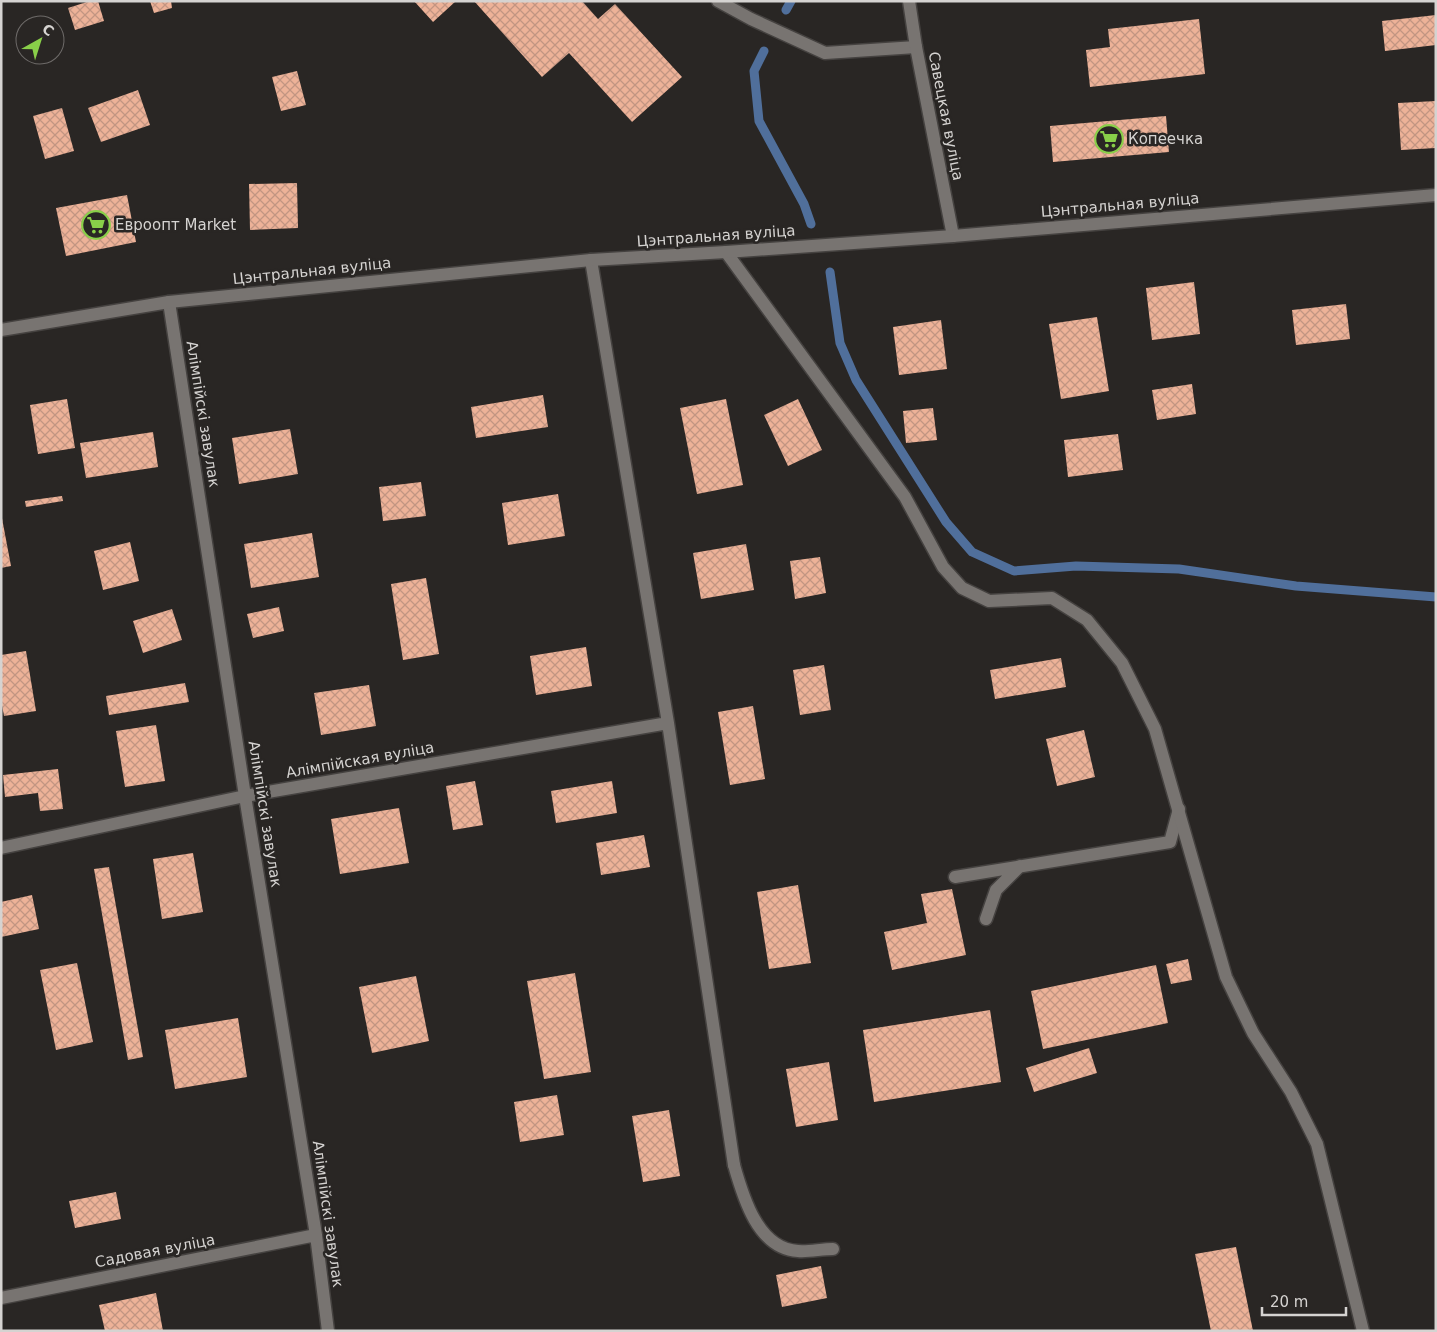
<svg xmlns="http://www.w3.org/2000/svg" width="1437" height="1332" font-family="'DejaVu Sans',sans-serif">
	<defs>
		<pattern id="building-cross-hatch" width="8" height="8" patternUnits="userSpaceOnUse" patternTransform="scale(1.25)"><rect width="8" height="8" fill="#edb298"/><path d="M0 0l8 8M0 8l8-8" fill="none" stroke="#c29582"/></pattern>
	</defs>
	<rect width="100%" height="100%" fill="#292624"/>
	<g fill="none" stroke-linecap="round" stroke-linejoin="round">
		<path stroke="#506f9b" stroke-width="9" d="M786 10 791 1
			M764 51 754 71 759 121 804 204 811 224
			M830 272 840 343 856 380 946 522 972 552 1014 571 1076 566 1179 569 1296 586 1436 597"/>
	</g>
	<path fill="url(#building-cross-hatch)" d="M90 1H98L104 21 75 30 68 8Z
		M150 1H171L172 8 154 13Z
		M414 1H456L433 22Z
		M474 1H582L598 19 615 4 682 77 632 122 569 53 542 77Z
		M1436 15V45L1385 51 1382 21Z
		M1199 19 1205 74 1090 87 1086 50 1110 47 1108 29Z
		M297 71 306 105 281 111 272 77Z
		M138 90 150 125 101 142 88 108Z
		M1436 101V148L1401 150 1398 103Z
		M62 108 74 151 45 159 33 116Z
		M1166 116 1169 152 1053 162 1050 126Z
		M297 183 298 228 250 230 249 184Z
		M127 195 136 242 66 256 56 208Z
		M1194 282 1200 334 1152 340 1146 288Z
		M1346 304 1350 339 1296 345 1292 310Z
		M1097 317 1109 391 1061 399 1049 324Z
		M941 320 947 369 899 375 893 327Z
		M1192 384 1196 414 1157 420 1152 390Z
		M543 395 548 427 476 438 471 407Z
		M67 399 75 448 38 454 30 405Z
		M726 399 743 485 697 494 680 408Z
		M798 399 822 450 788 466 764 415Z
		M933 408 937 440 906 443 903 411Z
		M290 429 298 474 239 484 232 438Z
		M153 432 158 467 86 478 80 443Z
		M1118 434 1123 470 1068 477 1064 440Z
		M421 482 426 516 383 521 379 487Z
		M558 494 565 536 508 545 502 503Z
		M62 496 63 501 26 507 25 501Z
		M1 513 11 566 1 568Z
		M312 533 319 577 251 588 244 544Z
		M130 542 139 581 103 590 94 551Z
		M746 544 754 590 701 599 693 553Z
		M820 557 826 593 795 599 790 561Z
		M426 578 439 654 403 660 391 584Z
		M279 607 284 631 253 638 247 614Z
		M172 609 182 640 143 653 133 621Z
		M586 647 592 686 536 695 530 656Z
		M26 651 36 711 4 716 1 700V655Z
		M1061 658 1066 687 995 699 990 670Z
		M824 665 831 710 800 715 793 670Z
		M185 683 189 702 109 715 106 696Z
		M369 685 376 726 321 735 314 693Z
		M753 706 765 779 730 785 718 712Z
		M156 725 165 781 125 787 116 731Z
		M1084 730 1095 777 1057 786 1046 739Z
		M58 769 63 809 40 811 38 793 5 797 3 775Z
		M475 781 483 825 453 830 446 786Z
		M612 781 617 813 556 823 551 791Z
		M399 808 409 863 340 874 331 819Z
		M644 835 650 867 601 875 596 843Z
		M193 853 203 912 162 919 153 859Z
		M109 867 143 1057 128 1060 94 869Z
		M798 885 811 963 769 969 757 892Z
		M952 889 966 955 892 970 884 932 927 923 921 894Z
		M32 895 39 929 1 937V902Z
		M1188 959 1192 980 1171 984 1166 964Z
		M77 963 93 1042 56 1050 40 970Z
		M1156 965 1168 1023 1043 1049 1031 991Z
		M575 973 591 1072 544 1079 527 981Z
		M416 976 429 1041 372 1053 359 987Z
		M990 1010 1001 1082 874 1102 863 1030Z
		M238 1018 247 1077 175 1089 165 1030Z
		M1089 1048 1097 1073 1034 1092 1026 1068Z
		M829 1062 838 1120 796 1127 786 1069Z
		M557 1095 564 1135 520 1142 514 1102Z
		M669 1110 680 1176 643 1182 632 1116Z
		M116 1192 121 1219 75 1228 69 1201Z
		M1236 1247 1253 1331H1211L1195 1254Z
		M821 1266 827 1298 782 1307 776 1275Z
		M156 1293 163 1331H105L99 1305Z"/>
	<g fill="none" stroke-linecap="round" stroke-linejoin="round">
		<defs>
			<path id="service" d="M718 1 751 19 825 53 916 47
				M955 877 1170 842 1179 809
				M986 919 996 890 1020 866
				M734 1165C743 1197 758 1249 798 1251 809 1252 821 1249 833 1249"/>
			<path id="minor" d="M909 1 916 47 953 236
				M726 252 905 497 943 567 962 588 989 601 1052 598 1087 620 1122 663 1155 729 1226 977 1253 1033 1291 1092 1317 1144 1363 1331
				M591 260 668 723 734 1165
				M169 302 245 796 316 1235 328 1331
				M1 848 245 796 668 723
				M1 1298 316 1235"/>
			<path id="tertiary" d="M1 330 169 302 591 260 726 252 953 236 1436 195"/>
		</defs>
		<use href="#service" stroke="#454240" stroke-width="15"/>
		<use href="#minor" stroke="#454240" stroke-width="15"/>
		<use href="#tertiary" stroke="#454240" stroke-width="15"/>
		<use href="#service" stroke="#787471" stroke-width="12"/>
		<use href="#minor" stroke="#787471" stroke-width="12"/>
		<use href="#tertiary" stroke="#787471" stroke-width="12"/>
	</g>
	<defs>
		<symbol id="supermarket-ring" viewBox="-11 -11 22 22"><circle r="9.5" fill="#292624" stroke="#89cf49" stroke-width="1.5"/><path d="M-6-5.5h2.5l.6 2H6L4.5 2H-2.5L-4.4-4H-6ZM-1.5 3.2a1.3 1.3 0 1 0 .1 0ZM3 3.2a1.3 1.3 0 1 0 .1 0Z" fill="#89cf49"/></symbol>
	</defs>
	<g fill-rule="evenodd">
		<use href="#supermarket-ring" x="1093" y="123" width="32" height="32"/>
		<use href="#supermarket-ring" x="80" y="209" width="32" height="32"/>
	</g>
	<g text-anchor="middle" stroke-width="5" stroke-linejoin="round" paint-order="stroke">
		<g font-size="15" fill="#d5d3d1" stroke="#292624">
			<text transform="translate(946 116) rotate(79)" y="5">Савецкая вуліца</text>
			<text transform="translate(1120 205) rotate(-5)" y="5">Цэнтральная вуліца</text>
			<text transform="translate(716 236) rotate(-4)" y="5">Цэнтральная вуліца</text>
			<text transform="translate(312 271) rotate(-6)" y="5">Цэнтральная вуліца</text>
			<text transform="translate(203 414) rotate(81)" y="5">Алімпійскі завулак</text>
			<text transform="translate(360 760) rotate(-10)" y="5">Алімпійская вуліца</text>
			<text transform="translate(265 814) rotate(81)" y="5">Алімпійскі завулак</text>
			<text transform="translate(328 1214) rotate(82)" y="5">Алімпійскі завулак</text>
			<text transform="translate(155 1251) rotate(-11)" y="5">Садовая вуліца</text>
		</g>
		<g font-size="15" fill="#d5d3d1" stroke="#292624" text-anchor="start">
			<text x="1128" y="144">Копеечка</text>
			<text x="115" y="230">Евроопт Market</text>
		</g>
	</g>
	<rect width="1437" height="1332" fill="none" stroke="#d5d3d1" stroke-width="5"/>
	<g transform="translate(40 40) rotate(39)"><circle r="24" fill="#292624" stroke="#6e6b69"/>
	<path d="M0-4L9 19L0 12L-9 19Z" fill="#89cf49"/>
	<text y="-8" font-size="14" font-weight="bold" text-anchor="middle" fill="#d5d3d1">С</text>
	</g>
	<path d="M1262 1307v8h84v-8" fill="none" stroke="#d5d3d1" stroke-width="2.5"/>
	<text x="1270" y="1307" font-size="15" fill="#d5d3d1" stroke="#292624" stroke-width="4" paint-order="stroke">20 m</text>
</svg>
